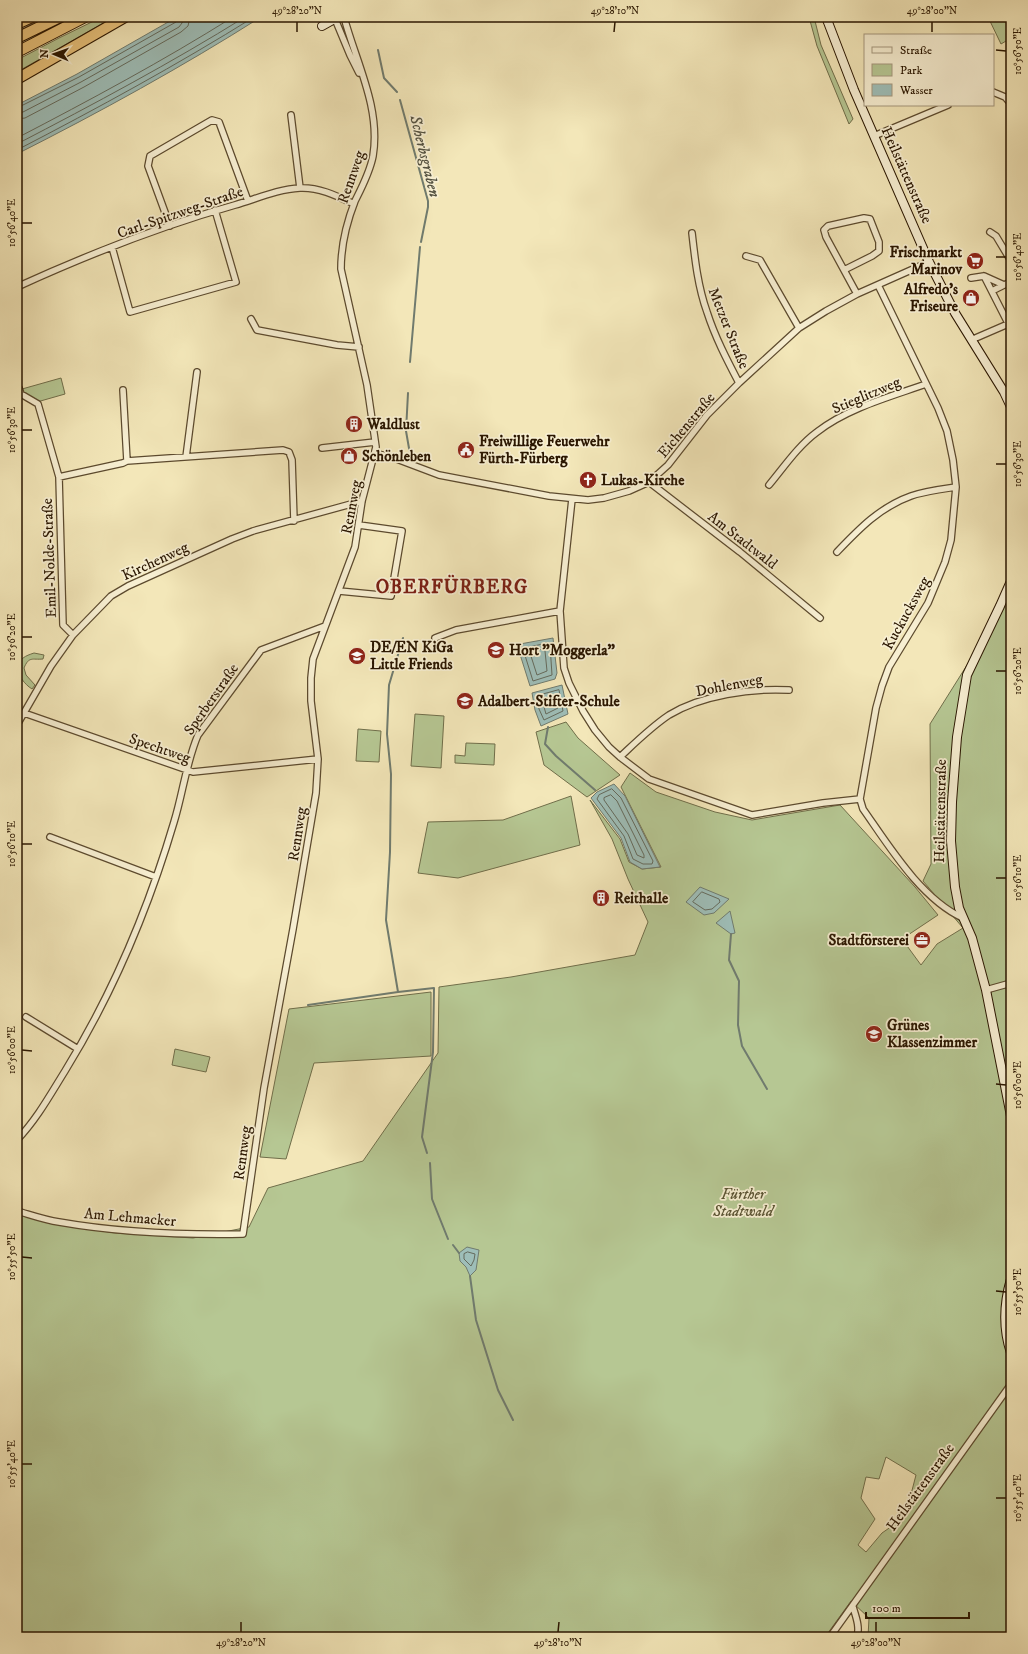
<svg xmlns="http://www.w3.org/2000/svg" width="1028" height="1654" font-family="'IM FELL DW Pica',serif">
	<rect width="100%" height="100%" fill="#f3e7b9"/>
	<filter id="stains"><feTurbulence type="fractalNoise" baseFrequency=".005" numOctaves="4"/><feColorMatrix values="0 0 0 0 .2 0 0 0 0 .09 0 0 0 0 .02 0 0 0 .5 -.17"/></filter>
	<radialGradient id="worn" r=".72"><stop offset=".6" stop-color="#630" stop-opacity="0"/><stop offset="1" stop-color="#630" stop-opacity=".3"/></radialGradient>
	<path fill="#b6c793" stroke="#706e4a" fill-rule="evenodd" d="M102 17H114L17 72V60L59 38Z
		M809 17H814L821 45 853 119 849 124 817 46Z
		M988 17H1011V38L1001 44Z
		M61 378 65 394 37 402 24 394 22 389Z
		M1011 595V1637H868L869 1618 851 1601 825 1637H17V1212L69 1226 115 1233 193 1238 249 1227 268 1188 363 1161 438 1053 439 987 511 977 635 955 648 922 628 879 612 839 590 800 620 839 629 862 642 869 661 867 621 787 630 773 656 792 715 812 752 820 840 805 915 887 938 915 902 939 921 965 937 944 963 928 923 881 931 864 930 724ZM886 1457 916 1475 909 1502 895 1524 882 1533 866 1552 858 1545 875 1519 861 1498 866 1477 879 1479Z
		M34 653 44 655 43 659C32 660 29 656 24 668L26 675 35 685 32 689C24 684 19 676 17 668 20 658 25 656 34 653Z
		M415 714 444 716 441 768 411 766Z
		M566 722 578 738 620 775 587 797 544 765 536 732Z
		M358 729 381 731 379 762 356 761Z
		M466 743 495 744 494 765 455 763V755L465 756Z
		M571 796 580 845 458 878 418 873 428 822 503 820Z
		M431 992V1056L314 1063 286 1159 260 1157 289 1009Z
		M175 1049 210 1057 206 1072 172 1065Z"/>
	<path fill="#9ebeb8" stroke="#707b6e" d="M177 17H261C182 67 100 112 17 154V105L77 74Z
		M553 638 557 673 555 679 530 686 518 648 520 644Z
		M562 685 568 714 541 726 535 710 532 693Z
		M614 784 625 796 660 867 642 869 630 862 621 838 591 798 597 792Z
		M700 887 729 899 714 913 704 915 686 902Z
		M730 911 735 933 731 934 716 923Z
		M467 1247 479 1250 476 1270 470 1276 466 1267 460 1261 459 1253Z"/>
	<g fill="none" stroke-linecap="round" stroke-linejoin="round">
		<path stroke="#646a5c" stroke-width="1" d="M17 108 79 77 176 22 179 17
			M17 113 23 112 81 82 179 27 182 23 184 17
			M17 119 25 118 84 87 181 32 188 26 190 17
			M17 138C90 100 163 61 233 17
			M17 144C94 104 171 63 245 17
			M17 150C98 108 177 65 254 17
			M548 643 550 645 552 675 533 681 523 649Z
			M543 649 545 651 547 671 537 675 530 653Z
			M559 690 563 711 544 720 539 709 537 696Z
			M554 696 556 698 558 708 546 714 542 700Z
			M612 789 621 798 653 861 652 864H643L633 859 624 836 597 799 599 795Z
			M611 795 617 801 644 855V858L637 855 628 834 604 800V798Z
			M702 892 719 899 720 902 712 909 705 910 693 902Z
			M468 1252 475 1254 474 1260 471 1266 464 1259V1254Z"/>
		<path stroke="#707b6e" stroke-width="2" d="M378 50 384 78 397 92
			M400 100 428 201V207L421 242
			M410 362 420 247
			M408 393 406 431 410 454
			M403 638 389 685 387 734 391 774 390 852 386 920 398 992 434 988 433 1052 422 1137 427 1153
			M548 727 545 744 556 756 595 790
			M731 934 729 960 739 981 738 1025 742 1046 767 1089
			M308 1005 398 992
			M430 1163 432 1199 448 1239
			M453 1245 459 1253
			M470 1276 476 1320 498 1390 513 1420"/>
		<defs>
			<path id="street" d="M335 19 350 55 359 73
				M993 92 1005 97 1011 104
				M291 115 300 188
				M874 136 948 105
				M170 226 148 166 150 156 212 120 219 122 248 201
				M990 232 996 236 1011 261
				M692 233C695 260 698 287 707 312 715 337 727 360 739 383
				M112 247 130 312 236 282 215 210
				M746 256 760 260 799 328
				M844 270 872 256 879 251V242L870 219 864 218 828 226 824 230 826 237 857 294
				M984 276 1004 285 992 291
				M971 278 984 276 1011 329
				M878 285 938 408 947 431 953 460 956 487 951 540 945 562 928 603 889 667 882 686 876 708 860 799 863 809C889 846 921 899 963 918
				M1004 285 1011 282
				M17 287C87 255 161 226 235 205 256 199 278 189 300 188 319 187 337 196 354 204
				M251 319 257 330 337 345 359 347
				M971 340 1008 324
				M19 388 21 394 38 404 59 477 63 625 73 635
				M123 390 127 461
				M1004 392 1011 388
				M322 448 375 442
				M375 453 394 458 439 475 549 496 588 500 604 498 629 491 649 482 658 474 668 465 707 415 739 383 799 328 826 311 857 294 929 262
				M186 457 197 372
				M59 477 123 463 127 461 283 450 289 452 292 460 294 521
				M649 482 740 552 820 618
				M769 485C784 467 798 446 817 432 848 408 889 397 926 384
				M572 499 560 611 564 668 569 683 583 711 595 730 609 747 620 757 649 779 752 815 823 803 860 799
				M837 552C859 529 880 507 911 496 925 491 942 489 956 487
				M339 591 391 596 402 531 359 525
				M435 638 456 630 560 611
				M24 713 193 772 318 759
				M17 725 51 666 73 635 111 596 128 586 232 539 253 531 362 501
				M620 757C636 742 651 727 669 715 702 695 751 688 789 690
				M50 837 156 877
				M986 990 1011 983
				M26 1017 78 1049
				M17 1140C37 1119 50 1095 65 1071 113 993 148 910 174 822 183 793 186 763 198 735L261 650 325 626
				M17 1211C31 1215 45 1220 59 1222 116 1232 184 1235 243 1234L264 1088 293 929 316 793 318 759 311 701V678L313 659 355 547 362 501 376 447 367 385 341 269C341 245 346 224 355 201 362 187 370 172 373 156 381 108 356 62 344 17
				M853 1607C856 1617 860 1627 857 1637
				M830 1637 1011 1384"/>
			<path id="secondary" d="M826 17 854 90 929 262 955 313 1004 392 1011 407
				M322 26 338 17
				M1011 581 1000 606 967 675 957 737 952 802 951 841 955 887 959 908 972 938 986 990 1011 1116
				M1011 1279C1004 1303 1003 1329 1011 1353"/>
			<path id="highway" d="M17 24 32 17
				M17 38 60 17
				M17 52 85 17
				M17 79 125 17"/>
		</defs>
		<use href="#street" stroke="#5c4a2e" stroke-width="8"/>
		<use href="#secondary" stroke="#2a1600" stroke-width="10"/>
		<use href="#highway" stroke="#2a1600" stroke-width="12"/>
		<use href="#street" stroke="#f7efd2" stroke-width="5.5"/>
		<use href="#secondary" stroke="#f7efd2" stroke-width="8"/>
		<use href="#highway" stroke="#eac47c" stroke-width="10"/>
	</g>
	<path fill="none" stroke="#2a1600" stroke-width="1.5" d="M297 32V22M614 32 615 22M932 32V22M996 50 1006 51M22 223H32M996 257H1006M22 430H32M996 464H1006M22 637H32M996 671H1006M22 844H32M996 878H1006M22 1050 32 1051M996 1084 1006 1085M22 1257 32 1258M996 1291 1006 1292M22 1464H32M996 1498H1006M241 1632V1622M558 1632 559 1622M876 1632V1622"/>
	<defs>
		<symbol id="supermarket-disc" viewBox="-11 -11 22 22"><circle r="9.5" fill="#8f2418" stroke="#f7efd2"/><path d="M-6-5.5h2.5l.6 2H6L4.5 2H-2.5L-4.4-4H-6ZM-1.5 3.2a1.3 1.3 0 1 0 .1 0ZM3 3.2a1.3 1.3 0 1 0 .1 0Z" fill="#fff"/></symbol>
		<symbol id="shop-disc" viewBox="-11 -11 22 22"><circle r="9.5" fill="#8f2418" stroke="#f7efd2"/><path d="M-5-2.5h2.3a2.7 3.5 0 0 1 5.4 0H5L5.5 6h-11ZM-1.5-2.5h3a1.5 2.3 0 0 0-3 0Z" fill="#fff"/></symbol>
		<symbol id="building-disc" viewBox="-11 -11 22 22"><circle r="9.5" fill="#8f2418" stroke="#f7efd2"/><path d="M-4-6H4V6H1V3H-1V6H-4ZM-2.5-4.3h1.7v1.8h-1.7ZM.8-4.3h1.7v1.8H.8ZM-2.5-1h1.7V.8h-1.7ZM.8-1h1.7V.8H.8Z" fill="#fff"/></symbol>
		<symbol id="civic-disc" viewBox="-11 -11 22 22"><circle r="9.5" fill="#8f2418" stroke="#f7efd2"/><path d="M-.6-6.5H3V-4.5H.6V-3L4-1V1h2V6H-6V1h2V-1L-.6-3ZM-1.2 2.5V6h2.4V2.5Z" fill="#fff"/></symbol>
		<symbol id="church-disc" viewBox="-11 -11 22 22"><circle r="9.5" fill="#8f2418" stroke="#f7efd2"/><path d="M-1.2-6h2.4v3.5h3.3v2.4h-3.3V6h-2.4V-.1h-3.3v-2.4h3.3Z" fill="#fff"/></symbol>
		<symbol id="school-disc" viewBox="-11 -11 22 22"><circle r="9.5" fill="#8f2418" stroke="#f7efd2"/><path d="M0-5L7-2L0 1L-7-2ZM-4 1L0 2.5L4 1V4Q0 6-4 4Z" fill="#fff"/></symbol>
		<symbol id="office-disc" viewBox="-11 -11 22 22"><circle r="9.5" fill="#8f2418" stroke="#f7efd2"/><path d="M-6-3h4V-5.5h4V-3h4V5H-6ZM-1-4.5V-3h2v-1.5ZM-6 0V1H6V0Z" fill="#fff"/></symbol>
	</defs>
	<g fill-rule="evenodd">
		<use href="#supermarket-disc" x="965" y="251" width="20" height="20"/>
		<use href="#shop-disc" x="961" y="288" width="20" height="20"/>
		<use href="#building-disc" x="344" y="414" width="20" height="20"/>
		<use href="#civic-disc" x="456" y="440" width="20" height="20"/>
		<use href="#shop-disc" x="339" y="446" width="20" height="20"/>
		<use href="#church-disc" x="578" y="470" width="20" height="20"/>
		<use href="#school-disc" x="486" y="640" width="20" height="20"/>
		<use href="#school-disc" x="347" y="646" width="20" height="20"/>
		<use href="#school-disc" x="455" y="691" width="20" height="20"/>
		<use href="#building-disc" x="591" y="888" width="20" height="20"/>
		<use href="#office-disc" x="912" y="930" width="20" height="20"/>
		<use href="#school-disc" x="864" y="1024" width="20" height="20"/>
	</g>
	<g text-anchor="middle" stroke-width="3.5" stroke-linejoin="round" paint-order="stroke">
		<g font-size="15" fill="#2a1600" stroke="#f7efd2">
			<text transform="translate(907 175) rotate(66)" y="5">Heilstättenstraße</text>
			<text transform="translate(351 177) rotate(-71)" y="5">Rennweg</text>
			<text transform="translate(180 212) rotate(-19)" y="5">Carl-Spitzweg-Straße</text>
			<text transform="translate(729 328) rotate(68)" y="5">Metzer Straße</text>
			<text transform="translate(866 395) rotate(-23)" y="5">Stieglitzweg</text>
			<text transform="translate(686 425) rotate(-50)" y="5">Eichenstraße</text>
			<text transform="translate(351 507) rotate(-79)" y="5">Rennweg</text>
			<text transform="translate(743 540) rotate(38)" y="5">Am Stadtwald</text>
			<text transform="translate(49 558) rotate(-92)" y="5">Emil-Nolde-Straße</text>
			<text transform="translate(155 561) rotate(-25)" y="5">Kirchenweg</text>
			<text transform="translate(906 613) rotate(-61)" y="5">Kuckucksweg</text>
			<text transform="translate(729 685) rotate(-11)" y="5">Dohlenweg</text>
			<text transform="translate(211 699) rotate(-55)" y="5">Sperberstraße</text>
			<text transform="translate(160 748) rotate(19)" y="5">Spechtweg</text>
			<text transform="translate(940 811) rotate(-89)" y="5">Heilstättenstraße</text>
			<text transform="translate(297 834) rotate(-81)" y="5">Rennweg</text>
			<text transform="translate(242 1153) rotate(-82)" y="5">Rennweg</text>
			<text transform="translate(130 1217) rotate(5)" y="5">Am Lehmacker</text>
			<text transform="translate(920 1487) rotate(-54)" y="5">Heilstättenstraße</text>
		</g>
		<g font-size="15" font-weight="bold" fill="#2a1600" stroke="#f7efd2" text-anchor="start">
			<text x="962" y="257" text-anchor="end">Frischmarkt<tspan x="962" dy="17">Marinov</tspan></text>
			<text x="958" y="294" text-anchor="end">Alfredo's<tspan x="958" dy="17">Friseure</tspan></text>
			<text x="367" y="429">Waldlust</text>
			<text x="479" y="446">Freiwillige Feuerwehr<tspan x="479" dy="17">Fürth-Fürberg</tspan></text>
			<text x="362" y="461">Schönleben</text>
			<text x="601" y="485">Lukas-Kirche</text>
			<text x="370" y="652">DE/EN KiGa<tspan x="370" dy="17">Little Friends</tspan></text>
			<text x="509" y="655">Hort "Moggerla"</text>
			<text x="478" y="706">Adalbert-Stifter-Schule</text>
			<text x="614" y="903">Reithalle</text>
			<text x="909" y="945" text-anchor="end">Stadtförsterei</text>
			<text x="887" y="1030">Grünes<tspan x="887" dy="17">Klassenzimmer</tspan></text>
		</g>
		<g font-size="15" font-style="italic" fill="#5b5433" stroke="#f7efd2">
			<text x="743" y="1199">Fürther<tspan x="743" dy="17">Stadtwald</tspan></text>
		</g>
		<g font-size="16" font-style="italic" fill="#535140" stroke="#f7efd2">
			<text transform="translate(426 156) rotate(76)" y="6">Scherbsgraben</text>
		</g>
		<g font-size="19" font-weight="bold" letter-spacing="1" fill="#7a1f14" stroke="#f7efd2">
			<text x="452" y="593">OBERFÜRBERG</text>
		</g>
	</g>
	<rect width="1028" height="1654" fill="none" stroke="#f3e7b9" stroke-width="44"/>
	<rect x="864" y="34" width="130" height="72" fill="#f7efd2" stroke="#a5987e"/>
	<rect x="872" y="47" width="20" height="6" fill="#f7efd2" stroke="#a5987e"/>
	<text x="900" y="54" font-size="12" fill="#2a1600">Straße</text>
	<rect x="872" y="64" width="20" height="12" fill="#b6c793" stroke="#a5987e"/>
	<text x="900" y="74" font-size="12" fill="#2a1600">Park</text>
	<rect x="872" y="84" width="20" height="12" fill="#9ebeb8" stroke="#a5987e"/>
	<text x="900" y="94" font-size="12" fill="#2a1600">Wasser</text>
	<g transform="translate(54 54) rotate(272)" stroke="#f7efd2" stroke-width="3" paint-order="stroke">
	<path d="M0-3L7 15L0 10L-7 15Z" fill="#2a1600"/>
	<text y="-6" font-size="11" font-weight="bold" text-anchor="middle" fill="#2a1600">N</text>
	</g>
	<path d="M866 1612v6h103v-6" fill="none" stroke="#2a1600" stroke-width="2"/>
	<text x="872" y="1612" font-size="12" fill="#2a1600" stroke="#f7efd2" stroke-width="3" paint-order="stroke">100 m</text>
	<rect x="22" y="22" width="984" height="1610" fill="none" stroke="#2a1600" stroke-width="1.5"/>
	<g font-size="10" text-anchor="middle" fill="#2a1600">
		<text x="297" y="14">49°28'20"N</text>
		<text x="615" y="14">49°28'10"N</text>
		<text x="932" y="14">49°28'00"N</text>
		<text transform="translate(1017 51) rotate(-90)" y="4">10°56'50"E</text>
		<text transform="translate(11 223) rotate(-90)" y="4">10°56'40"E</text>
		<text transform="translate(1017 257) rotate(-90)" y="4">10°56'40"E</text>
		<text transform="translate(11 430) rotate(-90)" y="4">10°56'30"E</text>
		<text transform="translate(1017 464) rotate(-90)" y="4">10°56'30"E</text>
		<text transform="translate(11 637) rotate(-90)" y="4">10°56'20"E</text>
		<text transform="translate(1017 671) rotate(-90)" y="4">10°56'20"E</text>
		<text transform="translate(11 844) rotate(-90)" y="4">10°56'10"E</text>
		<text transform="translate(1017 878) rotate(-90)" y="4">10°56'10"E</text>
		<text transform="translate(11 1050) rotate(-90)" y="4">10°56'00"E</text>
		<text transform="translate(1017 1085) rotate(-90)" y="4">10°56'00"E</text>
		<text transform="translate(11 1257) rotate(-90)" y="4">10°55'50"E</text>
		<text transform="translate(1017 1292) rotate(-90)" y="4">10°55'50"E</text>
		<text transform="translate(11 1464) rotate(-90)" y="4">10°55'40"E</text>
		<text transform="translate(1017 1498) rotate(-90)" y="4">10°55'40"E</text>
		<text x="241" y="1646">49°28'20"N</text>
		<text x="558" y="1646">49°28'10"N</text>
		<text x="876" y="1646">49°28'00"N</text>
	</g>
	<rect width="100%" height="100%" filter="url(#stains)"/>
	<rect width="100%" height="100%" fill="url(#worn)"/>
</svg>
